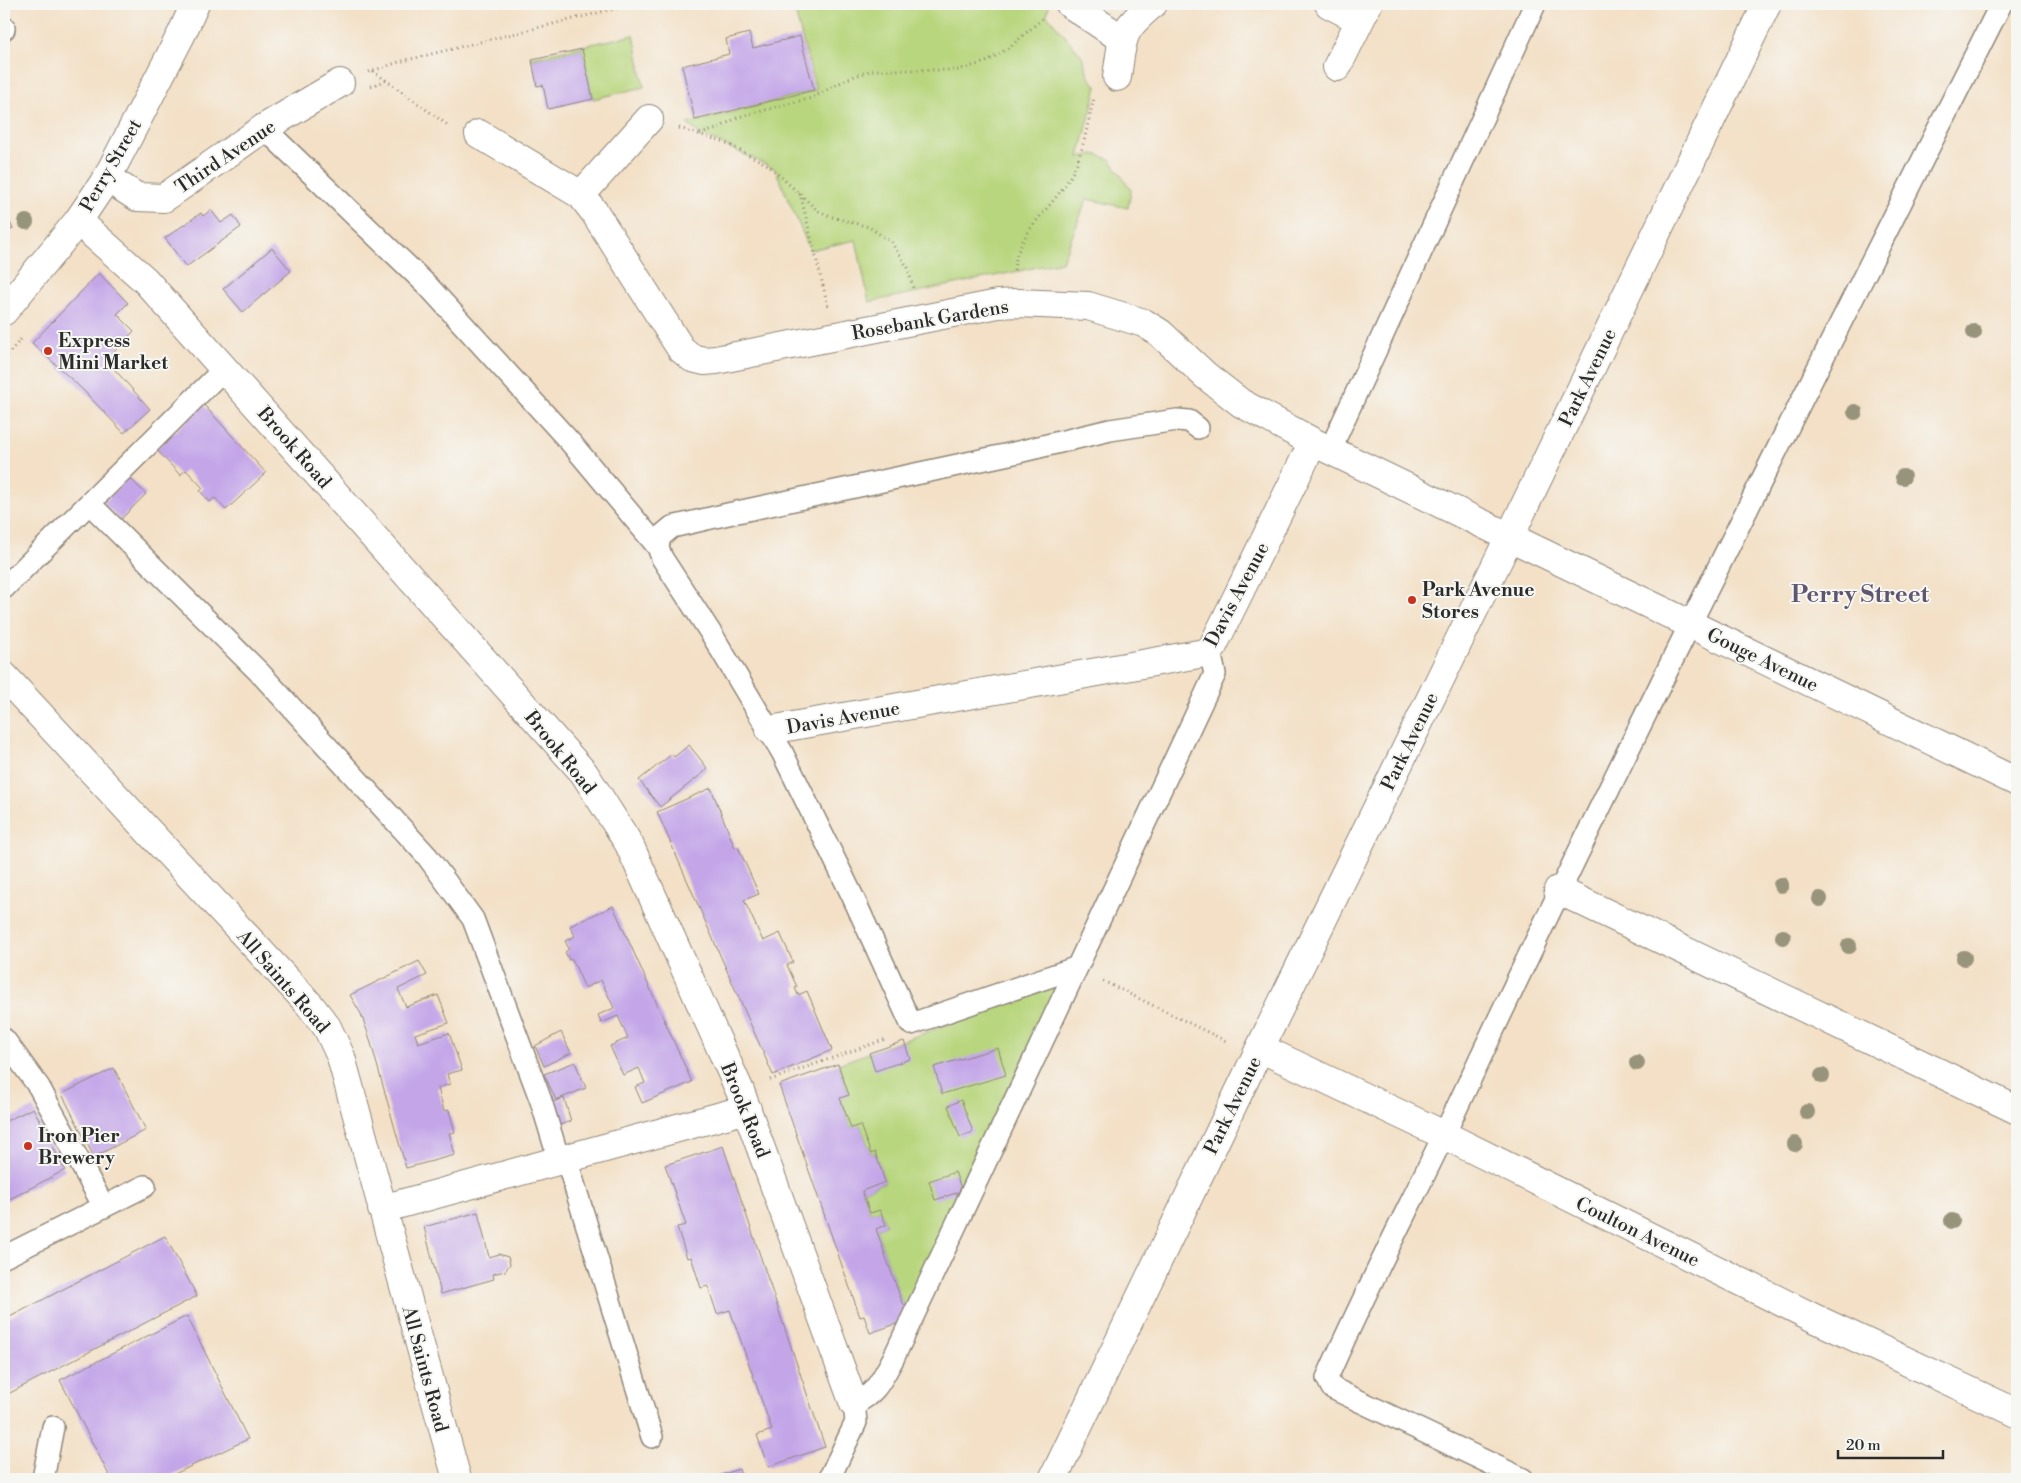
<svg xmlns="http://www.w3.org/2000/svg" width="2021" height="1483" font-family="'Libre Bodoni',serif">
	<rect width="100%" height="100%" fill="#f6f6f2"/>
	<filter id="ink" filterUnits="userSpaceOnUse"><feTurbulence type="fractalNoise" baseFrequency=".02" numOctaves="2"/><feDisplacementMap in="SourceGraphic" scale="10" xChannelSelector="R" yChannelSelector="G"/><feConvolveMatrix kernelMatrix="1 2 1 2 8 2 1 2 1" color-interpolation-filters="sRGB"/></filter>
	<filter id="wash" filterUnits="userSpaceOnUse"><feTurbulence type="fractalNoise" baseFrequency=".0096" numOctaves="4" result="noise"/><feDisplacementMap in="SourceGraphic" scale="20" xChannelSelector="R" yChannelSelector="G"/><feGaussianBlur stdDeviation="1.12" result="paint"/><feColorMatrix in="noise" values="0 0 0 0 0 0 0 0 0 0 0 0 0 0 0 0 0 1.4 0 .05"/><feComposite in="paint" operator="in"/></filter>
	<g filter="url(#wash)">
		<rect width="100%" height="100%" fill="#f3e0c6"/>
		<path fill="#b8d67d" stroke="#728054" d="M793 4H1049L1047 15 1082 56 1089 77 1097 87 1079 157 1094 154 1110 159 1131 190 1128 208 1087 199 1062 262 869 302 856 240 810 250 775 169 700 134 687 124 816 90Z
			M634 35 644 87 593 99 582 49 532 60 531 57Z
			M1058 985 907 1307 902 1302 876 1229 886 1225 880 1210 870 1213 862 1191 885 1182 875 1152 871 1154 860 1125 851 1128 840 1098 849 1094 838 1064Z"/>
		<g id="blocks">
			<path fill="#c3a5e8" d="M749 33 753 48 800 36 814 90 695 120 682 66 729 54 726 39Z
				M582 49 593 99 548 109 543 85 537 86 532 60Z
				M4 210 13 229 4 233Z
				M211 210 221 223 233 215 241 227 186 267 165 238 201 213 203 216Z
				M272 248 291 271 243 312 223 289Z
				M99 273 128 303 117 314 134 331 106 360 150 409 124 433 82 389 32 343Z
				M204 405 266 473 226 510 215 498 210 502 200 491 203 488 186 470 180 475 156 449Z
				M129 477 146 494 120 520 103 503Z
				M689 745 708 769 660 807 639 780 672 754 674 757Z
				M711 788 735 848 738 847 759 894 744 900 763 941 780 933 793 962 787 965 797 987 795 988 798 995 807 991 832 1050 773 1075 657 812Z
				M613 906 692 1082 642 1103 635 1087 645 1083 639 1068 623 1075 610 1046 628 1038 618 1016 601 1023 598 1015 614 1008 601 980 585 988 572 959 569 960 565 952 569 949 565 941 575 936 570 926Z
				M419 961 427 975 398 989 406 1007 438 995 449 1023 415 1034 418 1043 449 1033 462 1070 447 1074 450 1084 438 1088 444 1111 449 1110 455 1132 449 1133 455 1155 406 1168 369 1036 361 1014 350 995Z
				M561 1032 571 1053 544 1066 535 1046Z
				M904 1041 910 1059 875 1071 869 1053Z
				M998 1048 1006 1075 942 1094 934 1067Z
				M575 1062 586 1088 556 1100 544 1074Z
				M838 1064 849 1095 840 1098 851 1128 860 1125 871 1154 875 1152 885 1182 862 1191 870 1213 880 1210 886 1225 876 1229 902 1302 907 1307 899 1323 870 1333 864 1316 860 1317 779 1085Z
				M114 1068 146 1130 94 1157 62 1094Z
				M564 1098 571 1121 557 1126 550 1103Z
				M961 1100 973 1132 960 1137 948 1106Z
				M33 1108 65 1170 4 1202V1122Z
				M723 1146 825 1447 768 1467 757 1435 772 1430 730 1310 717 1314 708 1286 701 1288 691 1257 687 1258 677 1227 686 1225 665 1165Z
				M955 1172 962 1191 935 1200 929 1181Z
				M478 1212 489 1257 499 1254 508 1257 510 1264 505 1271 493 1274 494 1279 441 1294 424 1227Z
				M165 1236 197 1296 4 1396V1320Z
				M187 1316 248 1439 164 1479H111L60 1380Z
				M739 1469 742 1479H709Z"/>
		</g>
	</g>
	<g filter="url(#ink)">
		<use href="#blocks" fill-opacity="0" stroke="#8f8678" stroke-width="1"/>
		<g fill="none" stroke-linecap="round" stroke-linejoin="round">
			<defs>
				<path id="lane" d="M4 27V29
					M264 128 428 286 571 443 658 547 662 558 714 638 782 752 852 895 911 1024 1075 968
					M1330 450 1535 4
					M90 504 261 674 427 856 473 919 541 1101 559 1160
					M658 547 660 537 672 527 728 514 1014 453 1110 430 1177 420 1189 421 1198 428
					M4 588 225 368
					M4 1039 39 1087 104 1207
					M566 1158 652 1437
					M4 1257 145 1186
					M43 1479 53 1427
					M829 1479 856 1422 854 1404C877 1393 881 1380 893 1359L1215 674 1210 652
					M1523 1479 1332 1388 1327 1378C1368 1284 1417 1193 1460 1101 1633 731 1818 368 2001 4"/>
				<path id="street" d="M1070 4 1122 39
					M1329 4 1360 20
					M1337 67 1368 4
					M1117 77C1123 36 1120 31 1153 4
					M479 134 581 195 595 213 681 349 692 358 704 361 716 360 998 304 1017 303 1088 306 1144 323 1160 333 1205 375 1241 403 1313 442 2017 782
					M107 178 137 197 164 198 264 128 340 83
					M581 195 649 119
					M78 221 145 280 584 773 629 844 740 1091 854 1404
					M4 676 309 1004 327 1027 341 1057 457 1479
					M770 730 1210 652 1313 442
					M1558 890 2017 1110
					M1260 1048 1444 1135 1814 1318 2017 1413
					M382 1209 747 1109
					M1053 1479 1260 1048 1510 536 1767 4"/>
				<path id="secondary" d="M4 311 78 221 107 178 182 33 195 4"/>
			</defs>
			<use href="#lane" stroke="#8f8678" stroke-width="24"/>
			<use href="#street" stroke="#8f8678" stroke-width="30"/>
			<use href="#secondary" stroke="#8f8678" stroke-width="30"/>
			<path stroke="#8f8678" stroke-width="3" stroke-dasharray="1 4" stroke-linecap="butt" d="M373 71 449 126
				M369 72 399 62 634 4
				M371 86 387 80
				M679 128 724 142 768 165 817 210 832 217 869 227 891 242 908 268 913 288
				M700 134 717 129 738 117 812 98 847 79 872 70H958L986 62 1010 47 1042 19
				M800 193 828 306
				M1014 270C1017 233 1048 212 1067 182 1083 158 1087 125 1094 98
				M4 359 21 339
				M1103 981 1228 1042
				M770 1080 886 1039"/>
			<use href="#lane" stroke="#fff" stroke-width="21"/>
			<use href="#street" stroke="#fff" stroke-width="28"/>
			<use href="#secondary" stroke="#fff" stroke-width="28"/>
		</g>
		<g fill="#98947c">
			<circle cx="26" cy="222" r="8"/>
			<circle cx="1974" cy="332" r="8"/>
			<circle cx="1855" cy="412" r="8"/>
			<circle cx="1903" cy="477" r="8"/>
			<circle cx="1781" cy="885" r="8"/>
			<circle cx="1820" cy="899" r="8"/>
			<circle cx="1783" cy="937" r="8"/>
			<circle cx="1849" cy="946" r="8"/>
			<circle cx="1964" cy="958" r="8"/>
			<circle cx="1637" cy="1063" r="8"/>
			<circle cx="1822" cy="1076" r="8"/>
			<circle cx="1807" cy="1112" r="8"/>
			<circle cx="1795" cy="1144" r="8"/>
			<circle cx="1952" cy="1221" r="8"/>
		</g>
	</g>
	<g fill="#c8321e" stroke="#f6f6f2" stroke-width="2">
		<circle cx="48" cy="351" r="5"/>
		<circle cx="1412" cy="600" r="5"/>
		<circle cx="28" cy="1146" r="5"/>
	</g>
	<g text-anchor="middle" stroke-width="4" stroke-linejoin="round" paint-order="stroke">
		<g font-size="19" fill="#2b2b2b" stroke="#f6f6f2">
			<text transform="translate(225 156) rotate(-34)" y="7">Third Avenue</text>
			<text transform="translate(110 165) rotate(-60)" y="7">Perry Street</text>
			<text transform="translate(930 319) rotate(-10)" y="7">Rosebank Gardens</text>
			<text transform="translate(1587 377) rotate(-64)" y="7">Park Avenue</text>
			<text transform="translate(295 447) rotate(49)" y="7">Brook Road</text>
			<text transform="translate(1236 594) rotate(-62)" y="7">Davis Avenue</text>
			<text transform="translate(1763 659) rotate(26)" y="7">Gouge Avenue</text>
			<text transform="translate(843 717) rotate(-10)" y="7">Davis Avenue</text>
			<text transform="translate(1409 741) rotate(-64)" y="7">Park Avenue</text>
			<text transform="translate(561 752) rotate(51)" y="7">Brook Road</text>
			<text transform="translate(284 981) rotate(49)" y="7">All Saints Road</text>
			<text transform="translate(1232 1105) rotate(-64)" y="7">Park Avenue</text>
			<text transform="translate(746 1110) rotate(68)" y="7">Brook Road</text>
			<text transform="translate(1638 1231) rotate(26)" y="7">Coulton Avenue</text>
			<text transform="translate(426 1369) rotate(75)" y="7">All Saints Road</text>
		</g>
		<g font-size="19" font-weight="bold" fill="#2b2b2b" stroke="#f6f6f2" text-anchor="start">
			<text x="58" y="347">Express<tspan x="58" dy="22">Mini Market</tspan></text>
			<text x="1422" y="596">Park Avenue<tspan x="1422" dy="22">Stores</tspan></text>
			<text x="38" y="1142">Iron Pier<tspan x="38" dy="22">Brewery</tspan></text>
		</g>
		<g font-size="24" font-weight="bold" fill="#60566d" stroke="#f6f6f2">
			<text x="1860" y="602">Perry Street</text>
		</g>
	</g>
	<rect width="2021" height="1483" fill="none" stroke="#f6f6f2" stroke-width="20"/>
	<path d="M1838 1450v8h105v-8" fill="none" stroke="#2b2b2b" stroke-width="2.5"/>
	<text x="1846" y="1450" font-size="15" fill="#2b2b2b" stroke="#f6f6f2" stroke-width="4" paint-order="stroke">20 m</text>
</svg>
